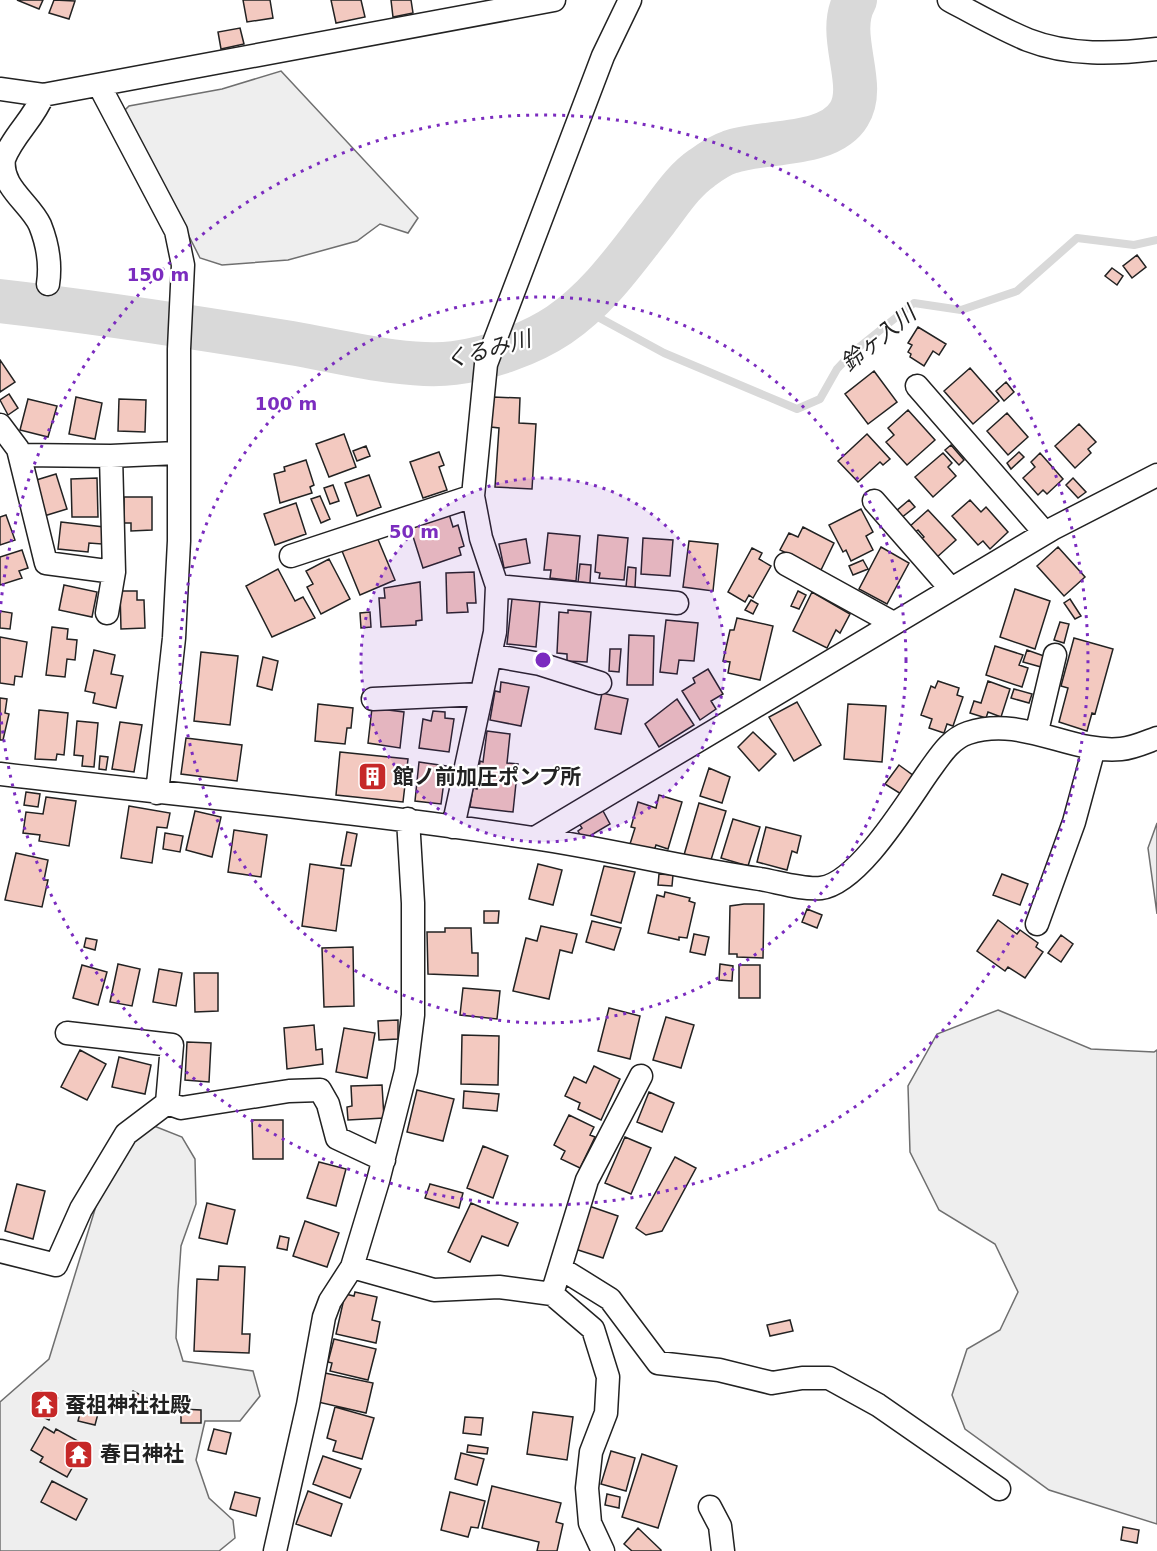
<svg xmlns="http://www.w3.org/2000/svg" width="1157" height="1551" font-family="'DejaVu Sans','Noto Sans JP',sans-serif">
	<rect width="100%" height="100%" fill="#fff"/>
	<path fill="#eee" stroke="#6f6f6f" stroke-width="1.5" d="M281 71 418 218 408 233 380 224 357 241 288 260 222 265 200 258 125 110 129 106 222 89Z
		M1157 823V914L1148 848Z
		M998 1010 1091 1049 1154 1052 1157 1050V1524L1049 1490 965 1429 952 1395 967 1349 1000 1330 1018 1292 995 1244 939 1210 910 1152 908 1086 937 1034Z
		M149 1124 182 1137 195 1159 196 1204 181 1246 178 1290 176 1338 183 1361 253 1371 260 1396 240 1421H205L196 1460 209 1498 233 1520 235 1538 219 1551H0V1402L49 1359 108 1167Z"/>
	<g fill="none" stroke-linecap="round" stroke-linejoin="round">
		<path stroke="#d9d9d9" stroke-width="8" d="M578 310 596 316 664 353 797 409 820 399 837 369 853 352 914 303 961 310 1017 291 1077 238 1134 245 1157 240"/>
		<path stroke="#d9d9d9" stroke-width="44" d="M0 301C97 312 194 327 291 343 339 351 407 369 454 363 490 358 529 345 559 325 600 297 626 258 656 220 670 202 683 181 702 168 710 162 721 155 730 152 763 140 829 148 849 114 868 84 835 35 855 0"/>
	</g>
	<path fill="#f3c9c0" stroke="#222" stroke-width="1.5" d="M17 0H43L39 9Z
		M54 0 75 1 69 19 49 13Z
		M243 0H270L273 18 247 22Z
		M331 0H361L365 17 336 23Z
		M391 0H411L413 13 393 17Z
		M240 28 244 44 221 49 218 32Z
		M1137 255 1146 267 1132 278 1123 266Z
		M1112 268 1123 276 1117 285 1105 276Z
		M918 327 946 344 939 355 933 351 924 366 910 357 911 354 908 352 912 345 908 343Z
		M0 360 15 382 0 392Z
		M970 368 999 401 973 424 944 391Z
		M874 371 897 402 868 424 845 394Z
		M1006 382 1014 392 1004 401 996 391Z
		M9 394 18 408 8 415 0 400Z
		M76 397 102 403 95 439 69 434Z
		M493 397 520 398 519 423 536 424 532 489 495 487 499 428 491 427Z
		M28 399 57 406 48 437 20 430Z
		M119 399 146 400 145 432 118 431Z
		M908 410 935 440 907 465 886 442 894 435 888 428Z
		M1007 413 1028 437 1008 455 987 431Z
		M1079 424 1096 442 1088 449 1091 453 1075 468 1055 446Z
		M344 434 356 467 329 477 316 444Z
		M867 434 890 459 883 465 880 462 858 482 838 461Z
		M951 445 964 460 959 465 945 450Z
		M366 446 370 456 357 461 353 451Z
		M439 452 444 465 439 467 447 490 423 498 410 462Z
		M1019 452 1024 457 1011 469 1007 463Z
		M943 453 952 463 948 467 956 476 933 497 915 477Z
		M1040 453 1063 479 1047 494 1043 490 1038 495 1023 478 1035 467 1031 462Z
		M306 460 314 485 310 487 312 493 280 503 274 474 285 471 284 467Z
		M56 474 67 509 44 516 33 481Z
		M369 475 381 507 357 516 345 483Z
		M97 478 98 517H72L71 479Z
		M1073 478 1086 492 1078 498 1066 485Z
		M333 485 339 501 330 504 324 488Z
		M320 496 330 519 321 523 311 499Z
		M124 497H152V530L131 531V523H124Z
		M909 500 915 507 901 518 896 511Z
		M970 500 981 512 986 507 1008 532 990 549 983 541 978 545 952 516Z
		M296 503 306 534 275 545 264 514Z
		M861 509 873 532 866 536 873 550 851 561 846 550 843 552 829 525Z
		M928 510 956 540 936 558 920 540 924 537 918 530 914 533 909 527Z
		M449 514 453 527 458 525 464 546 459 548 461 555 423 568 410 527Z
		M6 515 15 540 0 545V517Z
		M61 522 104 527 102 544 89 543 88 552 58 549Z
		M803 527 834 543 821 570 780 550 789 533 798 537Z
		M548 533 580 536 576 581 550 578 551 570H544Z
		M598 535 628 538 624 580 599 578 600 573 595 572Z
		M377 537 395 580 360 595 342 551Z
		M643 538 673 540 670 576 641 574Z
		M526 539 530 563 504 568 499 544Z
		M689 541 718 544 713 591 683 587Z
		M881 547 909 563 887 604 859 589Z
		M1058 547 1085 577 1064 596 1037 566Z
		M752 548 762 553 759 559 771 566 753 598 749 595 745 602 728 592Z
		M22 550 28 568 19 571 22 578 0 585V557Z
		M329 559 350 599 321 614 307 587 313 584 306 571Z
		M863 560 868 569 853 575 849 566Z
		M580 564 591 565 590 583 578 582Z
		M628 567 636 568 635 588 626 587Z
		M278 569 295 601 303 597 315 618 272 637 246 586Z
		M474 572 476 603H467L468 612 447 613 446 573Z
		M420 582 422 620 416 621V625L381 627 379 598H385L384 588Z
		M64 585 97 592 92 617 59 610Z
		M1015 589 1050 601 1035 649 1000 637Z
		M120 591H137V600H144L145 628 121 629Z
		M798 591 806 595 799 609 791 606Z
		M812 592 850 614 840 633 836 630 827 648 793 631Z
		M512 599 540 600 536 647 507 644Z
		M1070 599 1081 616 1075 619 1064 603Z
		M751 600 758 604 753 614 745 610Z
		M568 610 591 612 587 662 567 661V654L557 653 559 612 568 613Z
		M0 611 12 613 10 629 0 628Z
		M370 612 371 627 361 628 360 613Z
		M737 618 773 626 760 680 728 673 730 662 723 661 730 630H734Z
		M666 620 698 623 694 661 679 660 677 674 660 672Z
		M1060 622 1069 624 1064 643 1054 640Z
		M52 627 68 629 67 639 77 640 75 660 67 659 65 677 46 675Z
		M629 635 654 636 653 685H627Z
		M0 637 27 642 22 677 15 676 14 685 0 683Z
		M1074 638 1113 649 1095 714 1092 713 1087 731 1059 722 1068 688 1061 686Z
		M995 646 1023 655 1019 665 1028 668 1022 687 986 675Z
		M610 649H621L619 672 609 671Z
		M94 650 115 655 111 674 123 676 116 708 93 703 95 693 85 691Z
		M1027 650 1044 656 1041 667 1023 662Z
		M201 652 238 656 230 725 194 721Z
		M263 657 278 661 272 690 257 686Z
		M708 669 723 694 711 701 716 709 700 720 682 691 695 683 693 678Z
		M938 681 959 688 957 695 963 697 953 726 947 724 944 733 929 728 932 719 921 715 931 686 935 688Z
		M988 681 1010 689 1001 717 988 712 986 718 970 713 974 701 981 703Z
		M501 682 529 687 521 726 490 720 495 691 500 692Z
		M1014 689 1032 694 1029 703 1011 698Z
		M602 693 628 699 621 734 595 729Z
		M0 698 7 699 5 713 9 714 3 740H0Z
		M677 699 694 725 659 747 645 724Z
		M797 702 821 745 794 761 769 717Z
		M318 704 353 708 351 728H347L345 744 315 741Z
		M848 704 886 706 882 762 844 759Z
		M372 708 404 712 400 748 368 743Z
		M39 710 68 713 64 755 57 754 56 760 35 759Z
		M433 711 445 712V718L454 719 449 752 419 748 423 719 431 721Z
		M77 721 98 723 94 767 82 766 83 756 74 755Z
		M120 722 142 725 134 772 112 769Z
		M487 731 510 734 507 763 518 764 513 812 470 807 473 788 477 789 480 761 483 762Z
		M753 732 776 754 759 771 738 747Z
		M186 738 242 745 237 781 181 774Z
		M340 752 408 759 403 802 336 795Z
		M100 756 108 757 106 770 99 769Z
		M419 762 446 766 441 804 415 801Z
		M899 765 914 776 901 794 885 784Z
		M709 768 730 777 722 803 700 796Z
		M26 792 40 794 38 807 24 805Z
		M659 795 682 802 668 849 656 845 654 851 630 844 635 828 631 827 638 802 656 808Z
		M46 797 76 801 69 846 39 841 40 835 23 833 26 812 43 814Z
		M699 803 726 811 711 860 684 855Z
		M129 806 170 813 167 828 157 827 152 863 121 858Z
		M602 809 610 824 583 840 578 831 582 828 578 822Z
		M195 811 221 817 212 857 186 850Z
		M733 819 760 827 748 866 721 858Z
		M766 827 801 836 797 853 792 851 787 870 757 862Z
		M234 830 267 835 261 877 228 872Z
		M347 832 357 834 351 866 341 865Z
		M165 833 183 836 180 852 163 849Z
		M16 853 48 860 44 880H48L42 907 5 900Z
		M310 864 344 869 336 931 302 926Z
		M538 864 562 870 553 905 529 899Z
		M604 866 635 872 621 923 591 915Z
		M659 874 673 875 672 886 658 885Z
		M1002 874 1028 884 1020 905 993 895Z
		M665 892 690 898 689 901 695 903 687 938 679 937V940L648 933 657 895 664 897Z
		M744 904H764L763 958 737 957V954H729L730 906Z
		M807 909 822 915 817 928 802 922Z
		M484 911H499L498 923H484Z
		M998 920 1017 934 1020 930 1038 943 1036 947 1043 952 1025 978 1008 967 1005 971 977 951Z
		M592 921 621 928 614 950 586 942Z
		M541 926 577 934 572 953 560 950 549 999 513 991 526 938 537 941Z
		M445 928H471L472 953H478V976L428 974 427 932H445Z
		M694 934 709 937 705 955 690 952Z
		M1061 935 1073 944 1061 962 1048 953Z
		M86 938 97 940 95 950 84 947Z
		M353 947 354 1006 324 1007 322 948Z
		M118 964 140 969 132 1006 110 1002Z
		M720 964 733 966 732 981 719 980Z
		M82 965 107 972 98 1005 73 998Z
		M739 965H760V998H739Z
		M159 969 182 973 176 1006 153 1002Z
		M194 973H218V1011L195 1012Z
		M463 988 500 991 497 1019 460 1015Z
		M609 1008 640 1016 630 1059 598 1051Z
		M666 1017 694 1025 681 1068 653 1060Z
		M398 1020V1039L379 1040 378 1021Z
		M314 1025 316 1050 322 1049 323 1064 287 1069 284 1028Z
		M344 1028 375 1033 367 1078 336 1072Z
		M462 1035 499 1036 498 1085 461 1084Z
		M187 1042 211 1043 209 1082 185 1080Z
		M80 1050 106 1064 87 1100 61 1087Z
		M119 1057 151 1065 145 1094 112 1087Z
		M594 1066 620 1079 601 1120 578 1109 580 1103 565 1096 574 1077 586 1083Z
		M382 1085 384 1118 348 1120 347 1107 352 1106 351 1086Z
		M417 1090 454 1099 443 1141 407 1132Z
		M464 1091 499 1094 497 1111 463 1108Z
		M649 1092 674 1103 662 1132 637 1122Z
		M569 1115 594 1127 590 1135 595 1137 580 1168 561 1159 565 1151 554 1145Z
		M252 1120H283V1159H253Z
		M625 1137 651 1148 631 1194 605 1183Z
		M483 1146 508 1156 493 1198 467 1188Z
		M675 1157 696 1168 662 1231 646 1235 636 1228Z
		M319 1162 346 1169 336 1206 307 1198Z
		M17 1184 45 1191 33 1239 5 1231Z
		M430 1184 463 1193 459 1208 425 1198Z
		M207 1203 235 1210 227 1244 199 1238Z
		M471 1203 518 1223 508 1246 482 1236 470 1262 448 1252Z
		M589 1206 618 1216 603 1258 575 1249Z
		M305 1221 339 1233 327 1267 293 1256Z
		M280 1236 289 1238 287 1250 277 1248Z
		M219 1266 245 1267 242 1334H250L249 1353 194 1351 197 1279 218 1280Z
		M355 1292 377 1297 372 1320 380 1322 376 1343 336 1334 345 1294 354 1296Z
		M790 1320 793 1331 770 1336 767 1325Z
		M334 1339 376 1349 368 1380 330 1371 332 1363 328 1362Z
		M325 1373 373 1383 366 1413 318 1402Z
		M41 1391 58 1398 49 1420 32 1412Z
		M133 1391 152 1401 145 1414 126 1404Z
		M83 1402 100 1406 95 1425 78 1421Z
		M335 1407 374 1418 362 1459 333 1451 336 1441 327 1438Z
		M181 1409 201 1410V1423H181Z
		M533 1412 573 1417 567 1460 527 1454Z
		M465 1417 483 1418 481 1435 463 1433Z
		M44 1427 54 1433 56 1429 85 1445 67 1477 40 1462 43 1457 31 1450Z
		M214 1429 231 1433 226 1454 208 1450Z
		M468 1445 488 1448 487 1454 467 1452Z
		M611 1451 635 1458 626 1491 601 1484Z
		M461 1453 484 1459 477 1485 455 1479Z
		M642 1454 677 1466 658 1528 622 1517Z
		M323 1456 361 1469 350 1498 313 1484Z
		M52 1481 87 1499 76 1520 41 1502Z
		M492 1486 561 1503 556 1522 563 1524 557 1551H537L539 1542 482 1528Z
		M308 1491 342 1504 331 1536 296 1524Z
		M235 1492 260 1498 256 1516 230 1509Z
		M450 1492 485 1501 478 1528 471 1527 468 1537 441 1530Z
		M607 1494 620 1497 619 1508 605 1505Z
		M1123 1527 1139 1530 1137 1543 1121 1540Z
		M638 1528 661 1550V1551H632L624 1544Z"/>
	<g fill="none" stroke-linecap="round" stroke-linejoin="round">
		<defs>
			<path id="minor" d="M949 0C975 14 1001 29 1028 40 1069 56 1115 54 1157 49
				M99 85 176 231 183 265 179 349V541L174 638 157 793
				M0 89 43 95 554 0
				M43 95C34 119 13 135 4 159 0 187 30 203 40 225 48 245 51 264 48 284
				M917 386 1045 533
				M0 425 18 449 46 563 114 572
				M20 455 111 456 177 453
				M874 501 951 589
				M291 556 473 496 486 364 603 56 630 0
				M786 564 893 623
				M497 586 677 603
				M107 613 114 572 111 456
				M490 655 540 664 600 683
				M373 699 481 694
				M1037 731 1055 655
				M0 774C178 795 356 811 533 838 609 849 683 868 760 879 778 882 803 890 821 888 859 883 907 802 929 771 940 756 950 739 968 733 1022 715 1071 754 1121 749 1133 748 1146 742 1157 738
				M453 827 495 632 497 586 481 538 473 496
				M535 838 1052 529 1157 475
				M1037 924 1074 822 1094 748
				M67 1033 172 1045 167 1103 181 1108 289 1091 320 1090 328 1104 337 1138 384 1160
				M0 1251 56 1265 81 1209 126 1134 167 1103
				M352 1267 434 1290 499 1287 552 1294 587 1180 641 1076
				M560 1268 610 1299 658 1363 719 1370 772 1383 802 1378H829L878 1405 999 1489
				M552 1294 593 1329 608 1377 606 1413 591 1452 587 1488 590 1523 603 1551
				M710 1507 720 1526 723 1551
				M275 1551 308 1405 324 1317 330 1301 352 1267 378 1181 406 1071 413 1015V903L408 819"/>
		</defs>
		<use href="#minor" stroke="#222" stroke-width="25"/>
		<use href="#minor" stroke="#fff" stroke-width="22"/>
	</g>
	<circle cx="543" cy="660" r="182" fill="#7b2cbf" fill-opacity=".12"/>
	<g fill="none" stroke="#7b2cbf" stroke-width="3" stroke-dasharray="3 6">
		<circle cx="543" cy="660" r="182"/>
		<circle cx="543" cy="660" r="363"/>
		<path d="M0 613A545 545 0 1 1 0 707"/>
	</g>
	<defs>
		<symbol id="building-square" viewBox="-11 -11 22 22"><rect x="-9" y="-9" width="18" height="18" rx="4" fill="#c62828" stroke="#fff"/><path d="M-4-6H4V6H1V3H-1V6H-4ZM-2.5-4.3h1.7v1.8h-1.7ZM.8-4.3h1.7v1.8H.8ZM-2.5-1h1.7V.8h-1.7ZM.8-1h1.7V.8H.8Z" fill="#fff"/></symbol>
		<symbol id="temple-square" viewBox="-11 -11 22 22"><rect x="-9" y="-9" width="18" height="18" rx="4" fill="#c62828" stroke="#fff"/><path d="M0-6L5-2H3V0L6.5 2.5H4V6H1.5V3h-3V6H-4V2.5H-6.5L-3 0V-2H-5Z" fill="#fff"/></symbol>
	</defs>
	<g fill-rule="evenodd">
		<use href="#building-square" x="356" y="760" width="33" height="33"/>
		<use href="#temple-square" x="28" y="1388" width="33" height="33"/>
		<use href="#temple-square" x="62" y="1438" width="33" height="33"/>
	</g>
	<g text-anchor="middle" stroke-width="4.5" stroke-linejoin="round" paint-order="stroke">
		<g font-size="21" font-weight="bold" fill="#222" stroke="#fff" text-anchor="start">
			<text x="393" y="784">館ノ前加圧ポンプ所</text>
			<text x="65" y="1412">蚕祖神社社殿</text>
			<text x="100" y="1461">春日神社</text>
		</g>
		<g font-size="22" font-style="italic" fill="#222" stroke="#fff">
			<text transform="translate(878 338) rotate(-39)" y="8">鈴ヶ入川</text>
			<text transform="translate(488 349) rotate(-15)" y="8">くるみ川</text>
		</g>
	</g>
	<circle cx="543" cy="660" r="9" fill="#7b2cbf" stroke="#fff" stroke-width="3"/>
	<g font-size="18" text-anchor="middle" font-weight="bold" fill="#7b2cbf" stroke="#fff" stroke-width="4.5" stroke-linejoin="round" paint-order="stroke">
		<text x="158" y="281">150 m</text>
		<text x="286" y="410">100 m</text>
		<text x="414" y="538">50 m</text>
	</g>
</svg>
